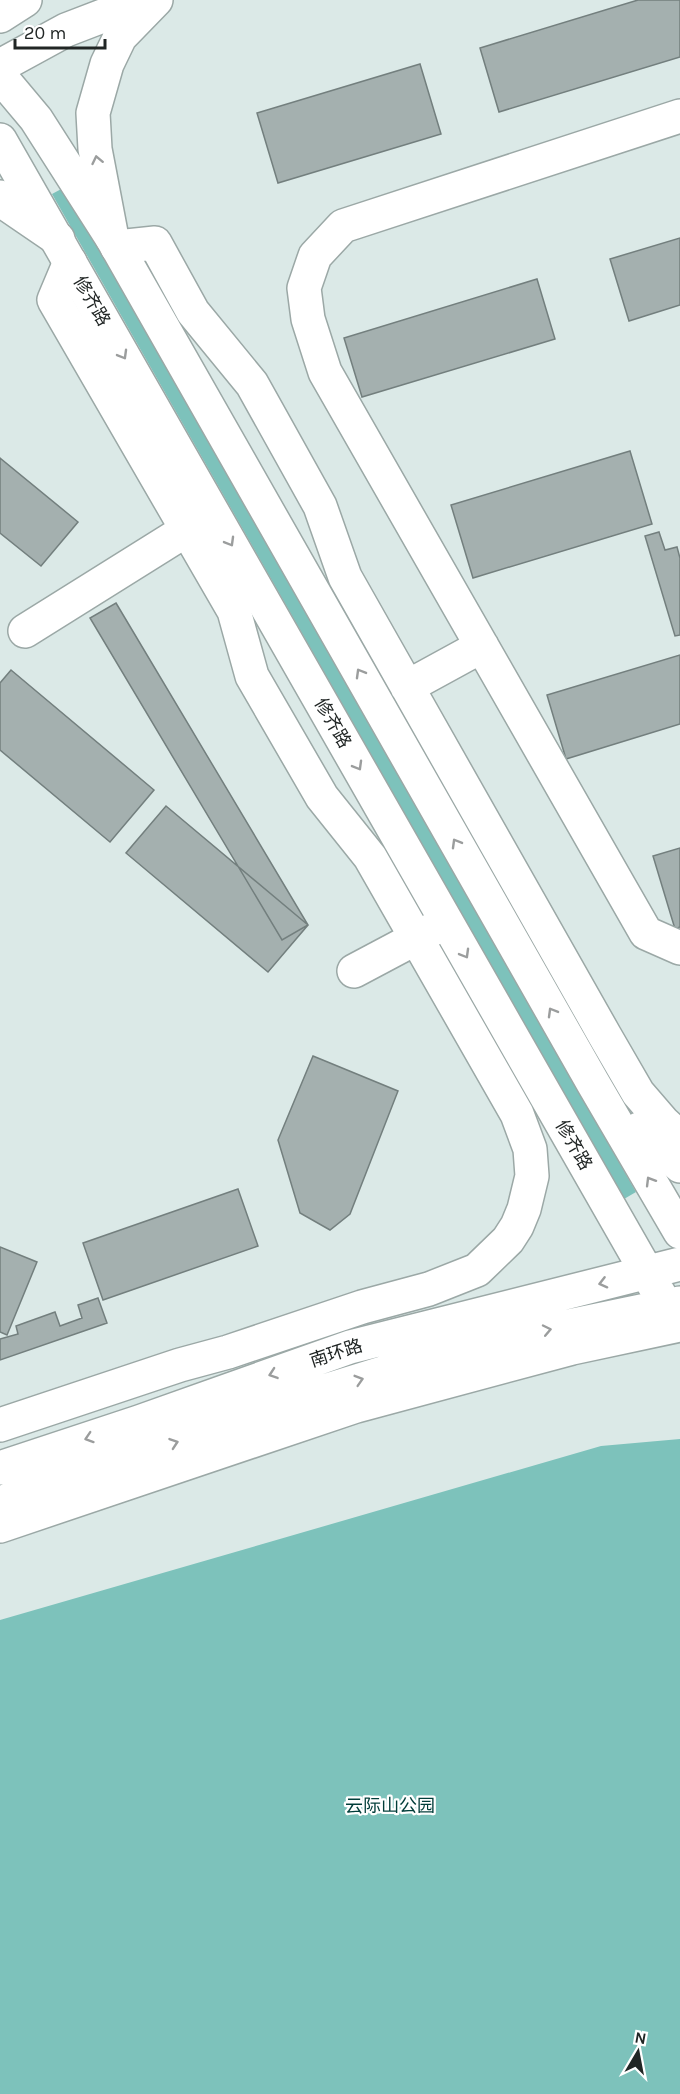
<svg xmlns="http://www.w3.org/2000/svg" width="680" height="2094" font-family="Karla,'Noto Sans SC',sans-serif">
	<rect width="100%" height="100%" fill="#dbe9e7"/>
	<path fill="#7dc2bb" d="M65 187 636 1192 624 1199 52 194Z
		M680 1439V2094H0V1620L601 1446Z"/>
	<path fill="#a4b0af" stroke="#737f7e" stroke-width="1.5" d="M638 0H680V57L499 112 480 48Z
		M420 64 441 134 278 183 257 113Z
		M680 238V305L629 321 610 259Z
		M537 279 555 339 362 397 344 338Z
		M630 451 652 524 473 578 451 505Z
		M0 458 78 522 41 566 0 533Z
		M659 532 665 550 677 547 680 558V635L675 636 645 536Z
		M116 603 308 925 282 940 90 618Z
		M680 655V724L566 759 547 695Z
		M11 670 154 790 110 842 0 750V683Z
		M166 806 308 925 268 972 126 853Z
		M680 848V927L675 929 653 856Z
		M313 1056 398 1091 350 1214 330 1230 300 1213 278 1140Z
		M238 1189 258 1246 103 1300 83 1243Z
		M0 1247 37 1262 7 1335 0 1332Z
		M98 1298 107 1323 0 1360V1339L18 1334 16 1326 55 1312 60 1326 82 1318 78 1305Z"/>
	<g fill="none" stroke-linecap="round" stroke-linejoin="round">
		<defs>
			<path id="minor" d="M0 16 25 0
				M0 66 66 30 144 0
				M680 116 343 226 315 256 304 288 308 319 325 372 646 933 680 948
				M0 197 8 205 58 239
				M112 238 95 149 93 113 107 64 120 37 156 0
				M117 247 155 243 193 312 252 384 320 506 345 577 605 1036 638 1093 663 1122 680 1138
				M25 631 204 519
				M407 687 482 646
				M354 971 435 928
				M639 1129 680 1166
				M0 1425 180 1365 228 1352 362 1307 429 1289 477 1270 508 1240 517 1226 524 1209 532 1176 530 1149 517 1114 370 857 322 797 252 676 234 611 54 300 70 262
				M0 1526 356 1406 572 1348 680 1325"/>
			<path id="major" d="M0 76 36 119 112 238 593 1083 680 1232
				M0 140 666 1306
				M0 1468 139 1422 350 1347 680 1264
				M0 1503 305 1397 463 1348 680 1303"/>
		</defs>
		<use href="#minor" stroke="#9ba8a6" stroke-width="36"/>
		<use href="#major" stroke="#9ba8a6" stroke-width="36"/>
		<use href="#minor" stroke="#fff" stroke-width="33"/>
		<use href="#major" stroke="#fff" stroke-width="33"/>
	</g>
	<defs><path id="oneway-chevron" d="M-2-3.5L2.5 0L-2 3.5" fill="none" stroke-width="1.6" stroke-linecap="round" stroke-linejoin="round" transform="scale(1.5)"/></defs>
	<g stroke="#9b9d9d">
		<use href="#oneway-chevron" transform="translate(97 160) rotate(-102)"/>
		<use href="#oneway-chevron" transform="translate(123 355) rotate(60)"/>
		<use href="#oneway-chevron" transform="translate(230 542) rotate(60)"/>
		<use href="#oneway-chevron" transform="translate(360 673) rotate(-120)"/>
		<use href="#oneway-chevron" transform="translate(358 766) rotate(60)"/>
		<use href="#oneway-chevron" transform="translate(456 843) rotate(-120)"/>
		<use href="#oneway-chevron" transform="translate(465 954) rotate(60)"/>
		<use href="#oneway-chevron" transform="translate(552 1012) rotate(-120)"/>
		<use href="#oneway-chevron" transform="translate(650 1181) rotate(-121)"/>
		<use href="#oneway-chevron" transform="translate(603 1283) rotate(166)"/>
		<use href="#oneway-chevron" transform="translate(547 1330) rotate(-12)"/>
		<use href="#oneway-chevron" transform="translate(273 1374) rotate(161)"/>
		<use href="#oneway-chevron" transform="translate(359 1380) rotate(-17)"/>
		<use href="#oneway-chevron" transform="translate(89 1438) rotate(162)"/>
		<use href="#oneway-chevron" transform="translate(174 1443) rotate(-19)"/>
	</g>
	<g text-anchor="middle" stroke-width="4.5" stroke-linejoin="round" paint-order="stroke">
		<g font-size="18" fill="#212625" stroke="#fff">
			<text transform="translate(92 301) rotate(60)" y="6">修齐路</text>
			<text transform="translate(333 723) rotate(60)" y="6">修齐路</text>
			<text transform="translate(574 1145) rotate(60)" y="6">修齐路</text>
			<text transform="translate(336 1353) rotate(-18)" y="6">南环路</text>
		</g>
		<g font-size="18" fill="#003d39" stroke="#fff">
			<text x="390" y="1812">云际山公园</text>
		</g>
	</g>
	<g transform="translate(638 2052) rotate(10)" stroke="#ffffff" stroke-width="4.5" paint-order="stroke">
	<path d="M0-4.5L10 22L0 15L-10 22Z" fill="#212625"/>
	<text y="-9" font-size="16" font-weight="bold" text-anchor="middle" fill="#212625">N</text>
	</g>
	<path d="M15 39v9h90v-9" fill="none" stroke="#212625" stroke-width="3"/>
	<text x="24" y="39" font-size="18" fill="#212625" stroke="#ffffff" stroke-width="4.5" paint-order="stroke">20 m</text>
</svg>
